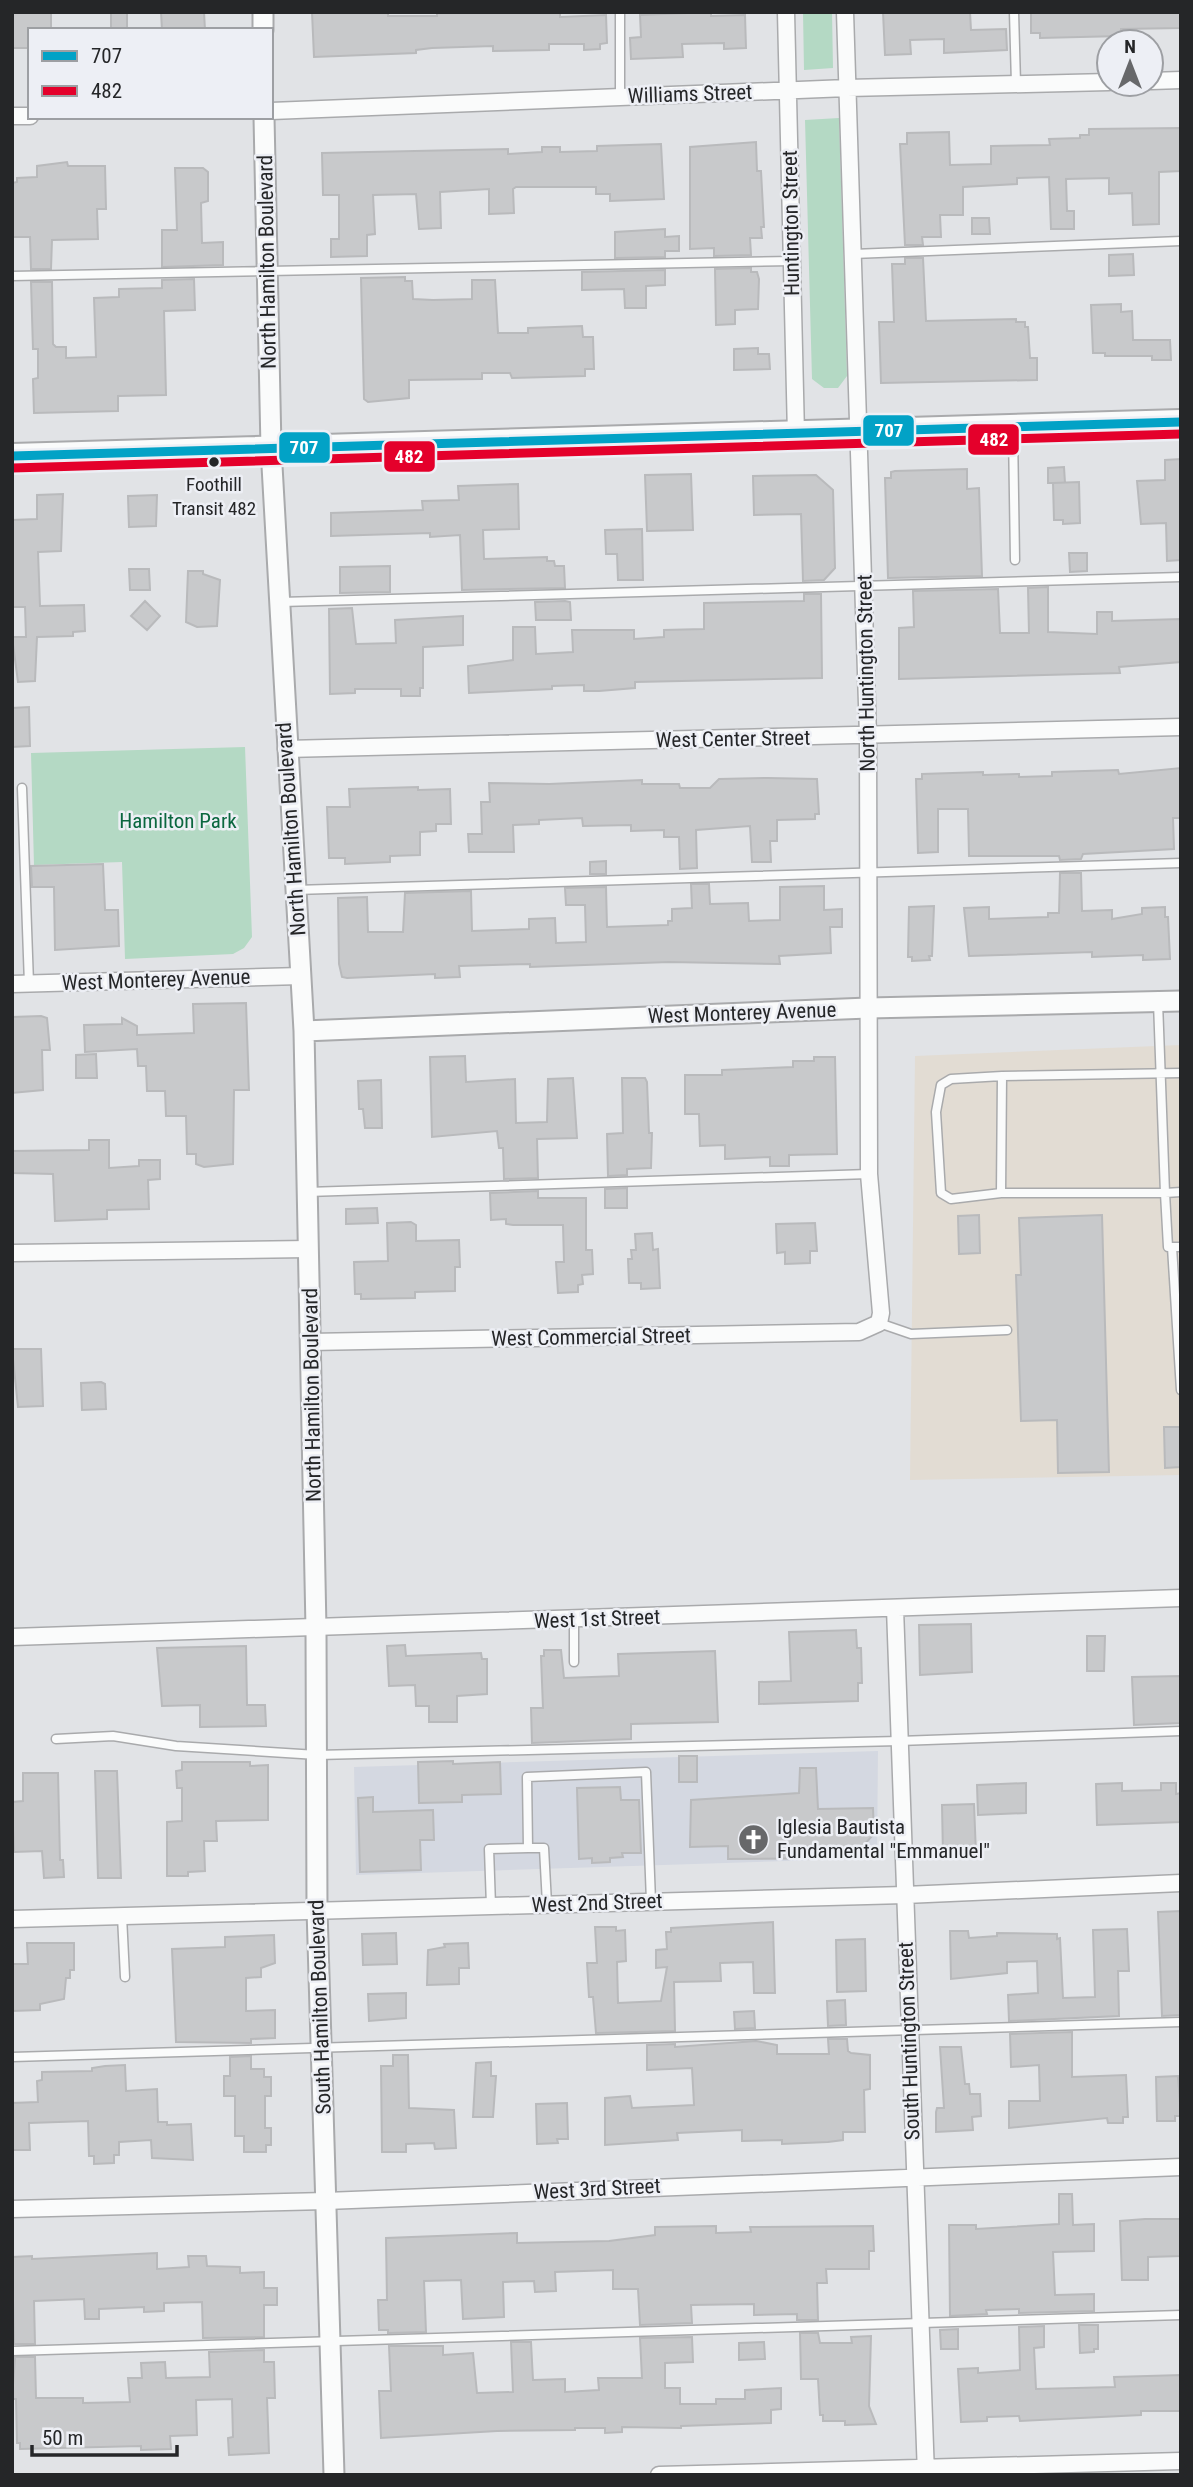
<svg xmlns="http://www.w3.org/2000/svg" width="1193" height="2487" font-family="'Roboto Condensed',sans-serif">
	<rect width="100%" height="100%" fill="#e1e3e6"/>
	<path fill="#d4d8e1" d="M878 1751 877 1858 356 1875 354 1767Z"/>
	<path fill="#e2dcd3" d="M1181 1045V1475L910 1480 915 1056Z"/>
	<path fill="#b4d9c4" d="M803 12H832L833 68 804 70Z
		M839 118 847 376 838 388H824L812 379 805 120Z
		M245 747 252 937 244 948 233 954 125 959 122 862 34 865 31 753Z"/>
	<path fill="#c8c9cb" stroke="#b9babc" stroke-width="2" d="M12 12H51V30H30V48H12Z
		M111 12H127V30H111Z
		M161 12H204L205 30H162Z
		M312 12H388V16H437V12H560V17L606 15 607 43 600 44V49L584 50V44H549V50L493 51V46L432 48 416 50V53L314 57Z
		M711 12V16L745 15 746 48 724 49V43L682 44 683 57 631 59 630 38 641 37 640 15Z
		M883 12H970L971 30 1006 29 1007 50 944 53V39L910 40 911 54 885 55Z
		M1031 12H1181V28L1121 29V36L1040 38V33H1031Z
		M1181 128V171L1159 172V224L1133 225 1132 193 1109 194V178L1066 179 1067 211H1074V229H1051L1049 177 1017 178V184L963 187V215H940L941 237H922L923 245H905L900 144H907V133L949 132 950 165 991 164V146L1050 145 1049 139 1080 138V135H1089V129Z
		M756 142 757 171H761L764 227H761L762 238H750L751 255 714 256V248L690 249V147Z
		M661 144 664 199 610 201V194H596V187H516L513 189 514 213 489 214V189L440 192 441 228 419 229 416 194 373 195 375 234 367 235V256L331 257V239H339V195H323L322 153 508 149V154L542 152V147H560V152L597 151V146Z
		M67 162 68 166H105L106 209H97L98 239 52 240 51 269H31L30 237H12V183L17 182V178L37 177V166Z
		M175 168H203L208 172V201L201 203 202 243 223 242V265L162 267V230H177Z
		M972 218H989L990 234H972Z
		M665 229V237L679 236V251H665V257L615 258V232Z
		M1133 254 1134 275 1109 276V255Z
		M905 258H923L926 321 1016 319V322H1025V327H1028L1030 358H1037V380L881 383 879 322H894L892 264H905Z
		M751 268V272H757L759 279 758 309 735 310V324L716 325 715 269Z
		M665 270V285L646 286V308H625L624 289 582 290V272Z
		M405 277V281H412L413 299 433 300 472 299V280H495L498 333H528V328L582 326 583 337H593L594 369H585V376L512 378 510 373H482V379L409 380V398L368 402 364 399 361 278Z
		M194 279 195 310 164 311 166 395 118 396V411L34 413 33 379 38 378V349H33L31 282H52L53 344 56 347H66V358L96 357 94 298 119 297V289L162 288V280Z
		M1121 304V312L1132 311 1133 340H1170L1171 360H1152V356H1105V353H1093L1091 305Z
		M758 348V354H769L770 369 734 370V349Z
		M1181 459V560L1167 561 1166 523 1141 524 1137 481 1165 480V460Z
		M1064 467 1065 483H1048V468Z
		M967 469V489L979 488 982 576 888 578 885 478H891V472L895 471Z
		M691 474 693 530 647 531 645 475Z
		M816 475 833 490 835 568 824 580 803 581 801 514 754 515 753 476Z
		M1079 482 1080 523 1063 524V520H1054L1053 483Z
		M518 484 519 529 483 530 484 559 547 557V561H554L555 566H564L565 588 462 590 460 535 430 537V533L331 536V513L423 510 422 501 459 500 458 486Z
		M63 494 61 551 38 552 40 606 84 605 85 631 73 632V636L37 637 35 681 18 682 12 637H26L25 607H12V520L37 519V495Z
		M157 495 156 526 129 527 128 496Z
		M642 529 643 580H618L617 554H606L605 530Z
		M1069 553H1087V571L1070 572Z
		M390 566V592L340 593V567Z
		M129 569H149L150 590H130Z
		M188 571H203V574L220 580 217 626 197 627 186 622Z
		M1048 587V632L1097 634V612H1112V621L1181 619V662L1119 667 1120 673 899 679V628L914 627 913 591 998 589 1000 633H1029L1028 588Z
		M804 594H821L822 678 635 682V688L599 691H584V685L552 686V689L469 693 468 666 513 660V627H535L536 654 573 652 572 630H634V639L664 637V630L704 629V603L804 601Z
		M145 601 160 616 147 630 131 616Z
		M565 601 570 602 571 620H536L535 602Z
		M352 608 356 644 396 643 395 620 463 616V645L423 647V688H420V696H401V689H355V693L330 694 329 609Z
		M29 707 30 746 12 747V708Z
		M1181 768V818H1173L1174 849 1083 854 1081 859 1060 860 1059 856H969L968 809H938V852L918 853 916 779H922V774L983 772V775L1019 774V777L1052 776V772L1118 770 1119 774Z
		M768 778 817 779 819 814H815V819L777 820V841H770L771 862H752L750 826 696 830 697 868 680 869 679 837H664V830L631 831V825L583 826 582 818 539 820V824L513 825 514 852H469L468 834H482L481 802H490L489 783 549 784 642 780V784H679L680 788H710L719 779Z
		M418 787V790L450 789 451 824H436V831L420 832V855L390 856V862L345 864V858H329L327 807H350L349 789Z
		M606 861V874H590V862Z
		M103 864 105 910H118L119 946 55 950 54 887H32L31 866Z
		M1060 873H1081L1082 911 1112 910V919L1142 914V908L1165 907V917H1168L1170 959 1143 960V955L1092 957V952L969 956 964 908 989 907V919L1048 917V913H1059Z
		M691 884H709L710 904 748 903 749 921 780 920V887L824 886V910L842 909V927H830L831 953 779 956 780 964 669 962 530 967V964L459 966 460 977 435 978V974L347 978 342 977 339 964 338 898 367 897 368 932H403L405 893 471 891 472 931 529 929V919L555 918 556 943 586 942 585 905H566L565 888 606 887 607 927 668 925V921H672V909L692 908Z
		M934 906 932 956H929L930 960 912 961V957H908L909 907Z
		M246 1003 249 1090H234L233 1164 204 1167 196 1164V1154H187L186 1116H166L165 1091H147L146 1066H138L137 1049 85 1052 84 1025 122 1024V1018L137 1026V1035L194 1033 193 1004Z
		M41 1016 47 1018 50 1050H42L43 1090 12 1093V1017Z
		M96 1054 97 1078H76V1055Z
		M465 1056 466 1082 515 1079 516 1123 547 1122 548 1079 573 1078 577 1138 537 1139 538 1178 504 1179 503 1148H499L497 1131 432 1137 430 1057Z
		M814 1057H835L837 1154 789 1155V1166H770V1157L725 1159V1145L700 1146 699 1114H685V1075H722V1070L793 1067V1061H814Z
		M622 1078H645L647 1082 649 1133H652L651 1168 627 1169V1175L608 1176 607 1134 623 1133Z
		M381 1080 382 1128H365L363 1109H359L358 1081Z
		M89 1140H109V1168L139 1166V1160H160V1179L148 1180 149 1209 107 1210V1219L55 1221 53 1174 12 1173V1151L89 1150Z
		M627 1188V1208H605V1189Z
		M538 1191V1198H586V1250H592L593 1274 582 1275 583 1284 578 1285V1292L558 1293 556 1262H564L563 1225H513L506 1224V1219L491 1220 490 1193Z
		M377 1208 378 1223 346 1224V1209Z
		M979 1215 980 1253 959 1254 958 1216Z
		M1102 1215 1109 1472 1058 1473 1057 1420 1021 1421 1016 1275H1021L1019 1218Z
		M411 1222 416 1225V1241L459 1240 460 1267H455V1291L415 1292V1298L361 1299V1294H355L354 1262 388 1261 387 1223Z
		M815 1223 817 1251H810V1263L785 1264V1252L777 1253 776 1224Z
		M652 1233 653 1250 658 1249 660 1288 641 1289V1283H629L628 1259H632L631 1250H636L635 1234Z
		M12 1349H41L43 1406 18 1407Z
		M101 1382 105 1384 106 1409 82 1410 81 1383Z
		M1164 1427H1181V1467L1165 1468Z
		M971 1624 972 1672 920 1675 919 1625Z
		M856 1630 857 1648H861L862 1683H858V1701L759 1704V1682L791 1681 789 1632Z
		M1087 1636H1105L1104 1671H1087Z
		M405 1645 406 1656 481 1653 482 1659H487V1694L457 1696V1722H429V1706H416L415 1685 389 1686 387 1646Z
		M246 1646 247 1705H265L266 1726 200 1727V1705L162 1706 157 1648Z
		M544 1650H561L564 1678 619 1676 618 1654 715 1651 718 1722 631 1724V1739L532 1743 531 1708H543L541 1656H544Z
		M1181 1676V1723L1134 1725 1132 1677Z
		M679 1756H697V1782H679Z
		M453 1761V1764L500 1762 501 1794 462 1795V1802L419 1803 418 1762Z
		M182 1762H250V1766L268 1765V1820L216 1821 217 1841H204L205 1871 188 1872V1876H167V1822L182 1821V1788H177L176 1771 182 1770Z
		M800 1768H816L818 1809 873 1808 874 1834 852 1858 728 1859V1846L690 1847 691 1800 799 1793Z
		M95 1771H117L121 1878H98Z
		M23 1773H58L60 1860H63L64 1877 44 1878 42 1851 14 1852 12 1802 23 1801Z
		M1026 1783V1813L978 1815 977 1785Z
		M1122 1783V1791L1161 1790V1783H1176V1794L1181 1793V1822L1097 1825 1096 1784Z
		M620 1787 621 1800H639L641 1853H622L623 1857 610 1858V1862L592 1863V1858L579 1859 577 1788Z
		M373 1797V1812L433 1810 434 1840H420L421 1870 360 1872 358 1798Z
		M974 1804 976 1854 943 1855 942 1805Z
		M1181 1911V2015L1162 2016 1158 1912Z
		M773 1922 775 1993H754L753 1962 720 1963 721 1981 674 1982 675 2031 596 2033 593 1997H589L587 1963H597L595 1927H616V1931L625 1930 626 1961 617 1962 618 2003 661 2001 667 1967 656 1968V1950L667 1949 666 1932H671V1928Z
		M1127 1929 1129 1971H1118L1119 2016 1009 2021 1008 1995 1038 1993 1037 1961 1007 1962V1973L951 1979 950 1931H968L969 1938 997 1936V1933L1057 1934V1939L1060 1938 1063 1998 1095 1997 1093 1930Z
		M396 1933 397 1964 363 1965 362 1934Z
		M274 1935 275 1963 261 1968V1977L246 1978V2011L275 2010V2038L251 2039V2043L176 2042 172 1949 225 1947V1937Z
		M865 1939 866 1991 837 1992 836 1940Z
		M27 1943H74V1970H70V1978H66L64 1999 40 2004V2010L12 2011V1964H28Z
		M468 1943 469 1968H459V1984L427 1985 428 1950 445 1947 444 1944Z
		M406 1993V2018L369 2021 368 1994Z
		M845 2000 846 2025 828 2026 827 2001Z
		M754 2011 755 2028 735 2029 734 2012Z
		M1072 2032V2077L1126 2075 1128 2117H1123V2123H1108L1107 2118 1009 2128V2101H1040L1039 2065 1011 2067 1010 2034Z
		M828 2039H847L848 2051 851 2053 870 2055V2089L864 2090 865 2132H843V2140L828 2142 782 2144V2140L742 2141V2130L677 2133 678 2140 605 2145V2098L630 2096 632 2108 694 2105 692 2068 647 2070V2045L675 2044V2047L756 2041 777 2045V2054H829Z
		M940 2047H961L965 2084H969L970 2094H980L981 2116 972 2117 973 2130 936 2132V2112L937 2108H944Z
		M393 2055H408L409 2108 454 2110 456 2148 435 2149 434 2143 406 2144V2152H382L381 2066H393Z
		M251 2056V2069H264V2077H271V2096H265V2128H271V2145H266V2152H244V2136H235V2096H224V2076H230V2057Z
		M491 2062V2076H496L493 2117H473L476 2063Z
		M125 2065 126 2091 157 2089 158 2122H167V2125L191 2124 193 2160 152 2158 151 2140 119 2142V2155H114V2163L94 2164V2156H89L88 2121 29 2123 30 2150H12V2103L38 2102 37 2081 42 2080V2072L92 2071V2068L105 2066Z
		M1178 2076 1181 2116H1175V2121H1157L1156 2077Z
		M567 2103 568 2139H557L558 2143 537 2144 536 2104Z
		M1059 2194H1072L1073 2225 1094 2224V2251L1053 2252 1055 2295 1094 2294V2311L1019 2313V2309L986 2310 987 2314 950 2316 949 2225H976V2229L1059 2224Z
		M1145 2219H1181V2256L1148 2257V2280H1122L1120 2221Z
		M716 2226V2233L751 2232 750 2227 873 2226 874 2251H869V2269H826L827 2283H817L818 2320H797V2314L754 2315V2304L691 2305 692 2323 640 2325 638 2289H613V2270L555 2272 556 2291 535 2292 534 2281 503 2282 504 2317 463 2319 461 2280 424 2281 426 2332 388 2333V2330H379L378 2300H387L386 2238 517 2233V2243L609 2241 655 2235V2227Z
		M157 2253V2269L189 2267 188 2256H206L207 2266 240 2267V2273L264 2272V2288H277V2305H264V2337L203 2338 202 2302 164 2303V2311L144 2312V2307L99 2309V2319H85L84 2299 34 2301 35 2344H14L12 2257 32 2256V2259Z
		M1079 2325H1098V2349H1094V2352L1080 2353Z
		M1044 2326V2347L1034 2348 1036 2389 1115 2387 1114 2377 1181 2375V2411H1141V2415L1020 2421 1019 2416 987 2417V2421L961 2422 958 2369 978 2368V2373L1020 2370 1019 2327Z
		M958 2329V2349H941L940 2330Z
		M800 2333H818L820 2343H852L851 2337 871 2336 869 2406 876 2424 845 2425V2421H823V2415H820L818 2379H801Z
		M692 2337 693 2362 665 2363V2388H680V2404H716V2399H745V2390L781 2388V2409L771 2410V2423L681 2426V2428L622 2427V2432L605 2433V2428H575V2430L497 2431 381 2438 379 2391H391L389 2346H443V2355L473 2353 477 2393 513 2392 511 2342H531L533 2380 565 2379V2392L599 2390 598 2378H642L640 2338Z
		M764 2342 765 2359 739 2360V2343Z
		M264 2350V2362H274L275 2398H267L269 2453 229 2455 228 2438 233 2437 232 2399 196 2400 197 2435 170 2436 171 2449 141 2450V2446L20 2449V2443H17L16 2399H12L15 2357H35L36 2398H83V2403L130 2402 128 2378H142L141 2363 165 2362 166 2378 210 2377 209 2352Z"/>
	<g fill="none" stroke-linecap="round" stroke-linejoin="round">
		<defs>
			<path id="service" d="M620 12V97
				M1014 12 1016 84
				M853 254 1181 241
				M12 276 792 261
				M1013 431 1015 560
				M281 602 1181 577
				M22 788 29 984
				M295 890 1181 863
				M1158 1002 1165 1193 1181 1192
				M1181 1073 1002 1076 1001 1193H1165L1168 1247H1181
				M307 1192 869 1174
				M1001 1193 951 1199 941 1193 936 1112 941 1085 951 1079 1002 1076
				M1172 1247 1181 1390
				M879 1323 911 1334 1007 1330
				M574 1619V1662
				M56 1739 113 1736 176 1746 317 1755 899 1741 1181 1731
				M528 1848H544L547 1904
				M491 1906 489 1849 528 1848 527 1777 646 1772 651 1901
				M122 1916 125 1977
				M12 2057 1181 2022
				M12 2351 1181 2315"/>
			<path id="minor" d="M786 12 796 435
				M1151 81 1181 80
				M271 111 847 88 1109 82
				M12 116H30
				M286 749 1181 727
				M12 984 301 976
				M12 1253 308 1249
				M310 1342 859 1332 879 1323 881 1313 869 1174 868 736 845 12
				M895 1608 926 2475
				M12 1637 1181 1598
				M12 1919 905 1895 1181 1883
				M12 2209 326 2201 1181 2167
				M659 2475 1181 2461"/>
			<path id="tertiary" d="M263 12V30
				M264 117 271 448 304 1031 316 1629 317 1909 334 2475
				M304 1031 868 1008 1181 1001"/>
			<path id="primary" d="M12 456 1181 422"/>
		</defs>
		<use href="#service" stroke="#a9aaac" stroke-width="11"/>
		<use href="#minor" stroke="#a9aaac" stroke-width="19"/>
		<use href="#tertiary" stroke="#a9aaac" stroke-width="23"/>
		<use href="#primary" stroke="#a9aaac" stroke-width="28"/>
		<use href="#service" stroke="#fafbfb" stroke-width="8"/>
		<use href="#minor" stroke="#fafbfb" stroke-width="16"/>
		<use href="#tertiary" stroke="#fafbfb" stroke-width="19"/>
		<use href="#primary" stroke="#fafbfb" stroke-width="24"/>
		<defs>
			<path id="bus-1" d="M12 456 1181 422"/>
			<path id="bus-2" d="M12 468 1181 434"/>
		</defs>
		<use href="#bus-1" stroke="#edeff5" stroke-width="14"/>
		<use href="#bus-2" stroke="#edeff5" stroke-width="14"/>
		<use href="#bus-1" stroke="#02a2c6" stroke-width="9"/>
		<use href="#bus-2" stroke="#e4002b" stroke-width="9"/>
	</g>
	<defs>
		<symbol id="church-disc" viewBox="-11 -11 22 22"><circle r="9.5" fill="#67686a" stroke="#edeff5"/><path d="M-1.2-6h2.4v3.5h3.3v2.4h-3.3V6h-2.4V-.1h-3.3v-2.4h3.3Z" fill="#fff"/></symbol>
	</defs>
	<g fill-rule="evenodd">
		<use href="#church-disc" x="736" y="1822" width="35" height="35"/>
	</g>
	<circle fill="#252628" stroke="#edeff5" stroke-width="2.5" cx="214" cy="462" r="6"/>
	<g text-anchor="middle" stroke-width="5" stroke-linejoin="round" paint-order="stroke">
		<g font-size="19" fill="#252628" stroke="#edeff5">
			<text x="214" y="491">Foothill<tspan x="214" dy="24">Transit 482</tspan></text>
		</g>
		<g font-size="21" fill="#252628" stroke="#edeff5">
			<text transform="translate(690 94) rotate(-2)" y="7">Williams Street</text>
			<text transform="translate(791 223) rotate(-91)" y="7">Huntington Street</text>
			<text transform="translate(267 262) rotate(-91)" y="7">North Hamilton Boulevard</text>
			<text transform="translate(866 673) rotate(-91)" y="7">North Huntington Street</text>
			<text transform="translate(733 739) rotate(-1)" y="7">West Center Street</text>
			<text transform="translate(291 829) rotate(-94)" y="7">North Hamilton Boulevard</text>
			<text transform="translate(156 980) rotate(-2)" y="7">West Monterey Avenue</text>
			<text transform="translate(742 1013) rotate(-2)" y="7">West Monterey Avenue</text>
			<text transform="translate(591 1337) rotate(-1)" y="7">West Commercial Street</text>
			<text transform="translate(312 1395) rotate(-91)" y="7">North Hamilton Boulevard</text>
			<text transform="translate(597 1619) rotate(-2)" y="7">West 1st Street</text>
			<text transform="translate(597 1903) rotate(-2)" y="7">West 2nd Street</text>
			<text transform="translate(320 2007) rotate(-92)" y="7">South Hamilton Boulevard</text>
			<text transform="translate(909 2041) rotate(-92)" y="7">South Huntington Street</text>
			<text transform="translate(597 2189) rotate(-3)" y="7">West 3rd Street</text>
		</g>
		<g font-size="21" fill="#0b673f" stroke="#edeff5">
			<text x="178" y="828">Hamilton Park</text>
		</g>
		<g font-size="21" fill="#252628" stroke="#edeff5" text-anchor="start">
			<text x="777" y="1834">Iglesia Bautista<tspan x="777" dy="24">Fundamental "Emmanuel"</tspan></text>
		</g>
	</g>
	<g stroke="#edeff5" stroke-width="2.5">
		<rect x="862" y="414" width="53" height="33" rx="7" fill="#02a2c6"/>
		<rect x="967" y="423" width="53" height="33" rx="7" fill="#e4002b"/>
		<rect x="278" y="431" width="53" height="33" rx="7" fill="#02a2c6"/>
		<rect x="383" y="440" width="53" height="33" rx="7" fill="#e4002b"/>
	</g>
	<g font-size="19" text-anchor="middle" font-weight="bold" fill="#fff">
		<text x="889" y="437">707</text>
		<text x="994" y="446">482</text>
		<text x="304" y="454">707</text>
		<text x="409" y="463">482</text>
	</g>
	<rect width="1193" height="2487" fill="none" stroke="#252628" stroke-width="28"/>
	<rect x="28" y="28" width="245" height="91" fill="#edeff5" stroke="#9d9fa3" stroke-width="2"/>
	<rect x="42" y="51" width="35" height="10" fill="#02a2c6" stroke="#9d9fa3" stroke-width="2"/>
	<text x="91" y="63" font-size="21" fill="#252628">707</text>
	<rect x="42" y="86" width="35" height="10" fill="#e4002b" stroke="#9d9fa3" stroke-width="2"/>
	<text x="91" y="98" font-size="21" fill="#252628">482</text>
	<g transform="translate(1130 63)"><circle r="33" fill="#edeff5" stroke="#9d9fa3" stroke-width="2"/>
	<path d="M0-5L12 26L0 18L-12 26Z" fill="#67686a"/>
	<text y="-10" font-size="19" font-weight="bold" text-anchor="middle" fill="#252628">N</text>
	</g>
	<path d="M32 2445v10h145v-10" fill="none" stroke="#252628" stroke-width="3.5"/>
	<text x="42" y="2445" font-size="21" fill="#252628" stroke="#edeff5" stroke-width="5" paint-order="stroke">50 m</text>
</svg>
